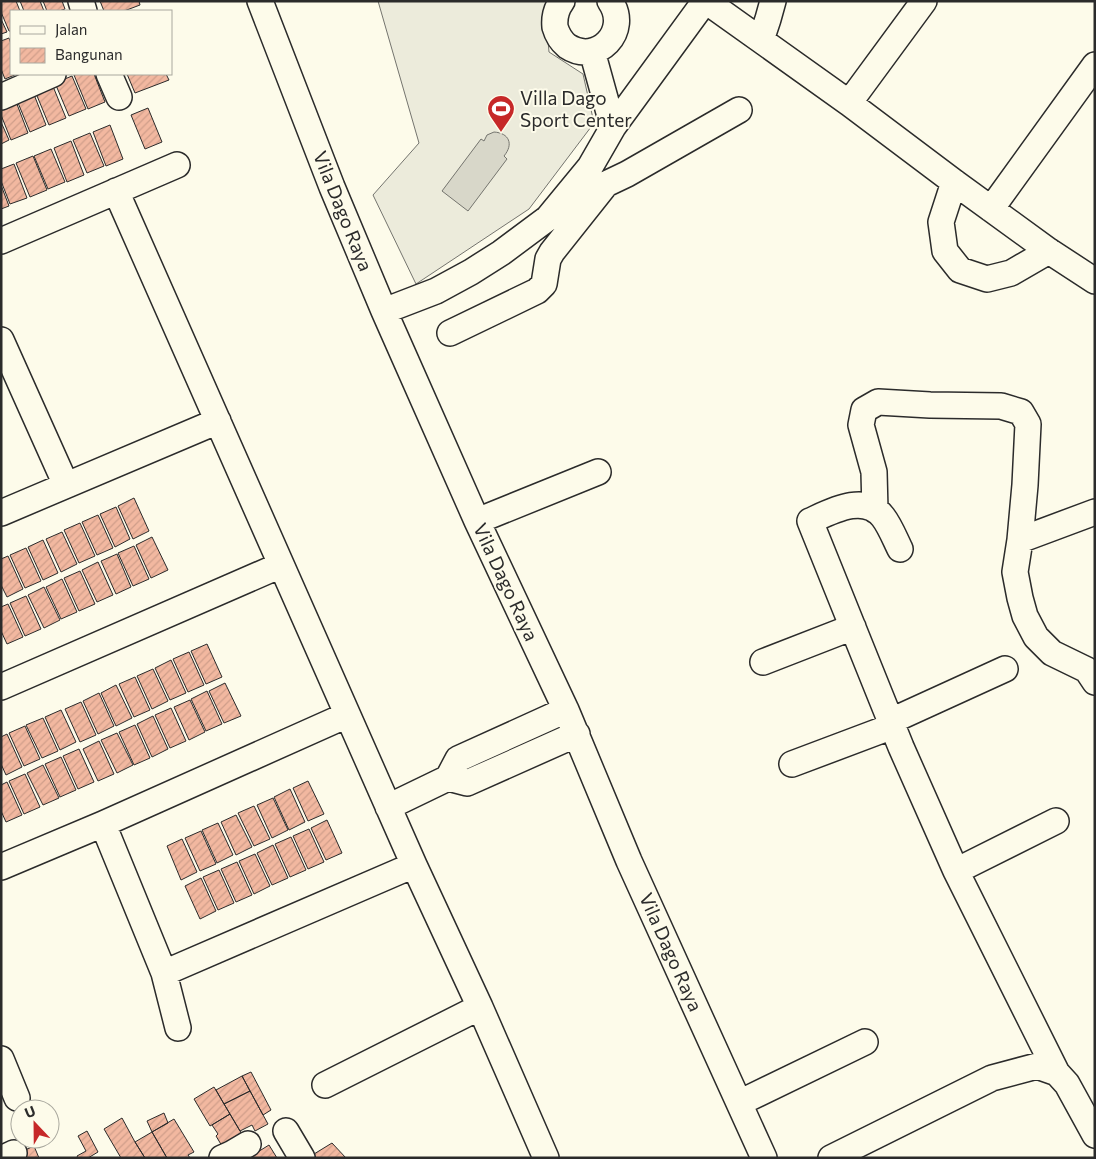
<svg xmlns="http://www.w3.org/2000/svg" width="1096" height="1159" font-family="Commissioner,sans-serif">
	<defs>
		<pattern id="building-hatch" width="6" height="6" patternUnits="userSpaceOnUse" patternTransform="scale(1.25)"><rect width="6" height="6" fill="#f2b8a0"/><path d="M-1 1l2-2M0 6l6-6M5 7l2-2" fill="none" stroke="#d09e8a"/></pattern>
	</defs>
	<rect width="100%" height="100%" fill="#fdfbea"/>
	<path fill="#ecebdb" stroke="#74746e" d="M378 1H548L545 5 549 52 583 74 594 123 529 209 416 284 373 195 419 143Z"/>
	<path fill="#d8d7c9" stroke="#74746e" d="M494 132C509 133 514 144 504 156L507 159 468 211 442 191 481 139 484 141 487 135Z"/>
	<path fill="url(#building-hatch)" stroke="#2b2b2b" d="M1 1H16L20 11H11V31H9L1 12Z
		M20 1H40L44 11H24Z
		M43 1H62L65 9 59 11H47Z
		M100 1H139L140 5 124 11H104Z
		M1 19 7 32 1 34Z
		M9 38 11 44V74H17L5 79 1 69V41Z
		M78 74H94L105 102 88 109 74 75Z
		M127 74H166L169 80 135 93Z
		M72 76 86 109 69 116 55 83Z
		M52 84 66 118 49 125 35 91Z
		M33 92 46 125 30 132 16 98Z
		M15 99 28 133 11 140 1 115V105Z
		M148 108 162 142 145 149 131 115Z
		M1 122 9 140 1 144Z
		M110 125 123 159 106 166 93 132Z
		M90 133 104 166 87 173 73 140Z
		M71 141 84 175 67 182 54 148Z
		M51 149 65 182 48 189 34 156Z
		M33 156 47 190 30 197 16 163Z
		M14 164 27 198 10 204 1 181V169Z
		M1 185 9 206 1 209Z
		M134 498 149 531 133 539 118 506Z
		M116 507 130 539 115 547 100 514Z
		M98 515 113 548 97 555 82 522Z
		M80 523 95 556 79 563 64 530Z
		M62 532 77 564 61 572 46 539Z
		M152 537 168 570 151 578 136 545Z
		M43 540 58 573 43 580 28 547Z
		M134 546 149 579 133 586 118 553Z
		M26 548 41 581 25 588 10 555Z
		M117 554 131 587 116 594 101 561Z
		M8 556 23 589 7 597 1 585V559Z
		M98 562 113 595 97 602 82 570Z
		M80 571 95 604 79 611 64 578Z
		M62 579 77 612 61 619 46 587Z
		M44 587 60 620 44 628 28 595Z
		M26 596 41 629 25 636 10 603Z
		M8 604 23 637 7 644 1 631V607Z
		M207 644 222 677 206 684 191 651Z
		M189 652 204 685 188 692 173 659Z
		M171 660 186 693 170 700 155 668Z
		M153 669 168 701 152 709 137 676Z
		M135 677 150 710 134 717 119 684Z
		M225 683 241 716 224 723 209 691Z
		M116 685 132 718 116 726 101 693Z
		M207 691 222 724 206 731 191 699Z
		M99 693 114 726 98 734 83 701Z
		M190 700 205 732 189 740 174 707Z
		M81 702 96 735 80 742 65 709Z
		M171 708 186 741 170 748 155 715Z
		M61 710 76 742 60 750 45 717Z
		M153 716 168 749 152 757 137 724Z
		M43 718 58 751 42 758 26 725Z
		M135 725 150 758 134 765 119 732Z
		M25 726 40 759 24 766 9 733Z
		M117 733 133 765 117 773 101 740Z
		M7 734 22 767 6 775 1 764V737Z
		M99 741 114 774 98 781 83 749Z
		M79 749 94 782 78 789 63 756Z
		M61 757 76 790 60 797 45 764Z
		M43 765 59 798 43 805 27 773Z
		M25 774 40 807 24 814 9 781Z
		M308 781 324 814 308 821 293 788Z
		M7 782 22 815 6 822 1 811V785Z
		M290 789 305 822 289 830 274 797Z
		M273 798 288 830 272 838 257 805Z
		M254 806 270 839 254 846 238 813Z
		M236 815 252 847 236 855 221 822Z
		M327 820 342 853 326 860 311 828Z
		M218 823 233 855 217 863 202 830Z
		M309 829 324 862 308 869 293 836Z
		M201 831 216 864 200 871 185 838Z
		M291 837 306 870 290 877 275 844Z
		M182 839 197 872 181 880 167 846Z
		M273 845 288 878 272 885 257 853Z
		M255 854 270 886 254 894 239 861Z
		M237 862 252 895 236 902 221 869Z
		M219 870 234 903 218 910 203 877Z
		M201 878 216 911 200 919 185 886Z
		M251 1072 271 1110 263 1115 242 1076Z
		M242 1076 250 1091 224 1104 216 1090Z
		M214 1087 230 1114 210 1126 194 1099Z
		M250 1091 268 1124 255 1131 252 1125 240 1131 224 1104Z
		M164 1113 168 1123 152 1132 147 1121Z
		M230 1114 246 1141 222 1146 216 1136 218 1134 212 1125Z
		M122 1118 135 1142 145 1158H121L104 1129Z
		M174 1119 194 1152 188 1155 190 1158H167L152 1132Z
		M87 1131 98 1152 88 1158H78L77 1156 86 1151 78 1136Z
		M152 1132 167 1158H145L135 1142Z
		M332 1143 346 1158H316L314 1154Z
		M269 1145 277 1158H248Z
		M34 1146 39 1158H20L18 1153Z"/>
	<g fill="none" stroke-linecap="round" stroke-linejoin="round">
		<defs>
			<path id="minor" d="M81 1 84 11
				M260 1 332 187 384 311 477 521 566 710 629 861 764 1158
				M562 1C556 9 554 17 555 27 557 34 561 41 567 46 597 66 631 31 610 1
				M706 1 849 103 954 182 1049 251 1095 281
				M761 40 768 19 773 1
				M592 51 613 127
				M109 74 119 97
				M1 97 53 74
				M849 103 924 1
				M954 182 941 222 945 251 960 270 987 279 1011 273 1049 251
				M116 191 414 865 480 1007 546 1158
				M991 209 1095 65
				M1 241 177 165
				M384 311 436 291 471 272 501 253 548 218 590 167 613 127 705 1
				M450 333 537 291 544 284 548 259 552 252 606 184 627 174 739 110
				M1 340 66 485
				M875 510 874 472 861 425 864 410 878 402 930 405 1001 406 1021 412 1028 424 1025 485 1020 540 1015 572 1020 598 1025 616 1036 637 1052 653 1087 670 1095 682
				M1 513 218 421
				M477 521 598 472
				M1020 540 1095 512
				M900 549C895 539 890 526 883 517 865 493 832 511 810 521L901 747 956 871 1057 1073
				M763 662 853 627
				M1 687 281 565
				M566 710 458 759 448 778 467 783 577 734
				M891 721 1005 669
				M792 764 893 726
				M388 807 448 778
				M103 824 164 973 178 1028
				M1 867 103 824 347 715
				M956 871 1056 821
				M164 973 414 865
				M1 1059 17 1098
				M325 1085 480 1007
				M739 1103 865 1042
				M286 1131 302 1158
				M3 1158 14 1153
				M222 1158 231 1154 248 1144
				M831 1158 992 1078 1037 1066 1057 1073 1067 1084 1095 1135"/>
		</defs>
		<use href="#minor" stroke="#2b2b2b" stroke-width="28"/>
		<use href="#minor" stroke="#fdfbea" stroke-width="25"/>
	</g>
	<defs>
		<symbol id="stadium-pin" viewBox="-11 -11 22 30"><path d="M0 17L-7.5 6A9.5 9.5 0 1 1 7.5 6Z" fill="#c62828" stroke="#fdfbea"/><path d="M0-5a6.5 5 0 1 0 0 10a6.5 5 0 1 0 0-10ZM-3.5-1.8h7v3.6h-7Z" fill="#fff"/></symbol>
	</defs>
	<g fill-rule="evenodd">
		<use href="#stadium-pin" x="485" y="93" width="32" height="43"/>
	</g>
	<g text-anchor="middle" stroke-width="4" stroke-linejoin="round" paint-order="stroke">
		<g font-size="19" fill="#2b2b2b" stroke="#fdfbea" text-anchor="start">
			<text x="520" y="105">Villa Dago<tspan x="520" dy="22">Sport Center</tspan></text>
		</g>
		<g font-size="19" fill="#2b2b2b" stroke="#fdfbea">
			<text transform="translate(343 211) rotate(68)" y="7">Vila Dago Raya</text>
			<text transform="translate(506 582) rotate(65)" y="7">Vila Dago Raya</text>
			<text transform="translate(671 952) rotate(66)" y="7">Vila Dago Raya</text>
		</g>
	</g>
	<rect width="1096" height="1159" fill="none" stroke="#2b2b2b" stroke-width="5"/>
	<rect x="10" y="10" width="162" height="65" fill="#fdfbea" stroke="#a9a89e"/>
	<rect x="20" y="26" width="25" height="8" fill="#fdfbea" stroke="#a9a89e"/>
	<text x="55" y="35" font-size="15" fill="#2b2b2b">Jalan</text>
	<rect x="20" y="48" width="25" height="15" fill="url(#building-hatch)" stroke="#a9a89e"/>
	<text x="55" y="60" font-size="15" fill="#2b2b2b">Bangunan</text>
	<g transform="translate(35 1124) rotate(338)"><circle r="24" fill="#fdfbea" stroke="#a9a89e"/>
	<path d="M0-4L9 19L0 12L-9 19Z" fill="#c62828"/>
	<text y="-8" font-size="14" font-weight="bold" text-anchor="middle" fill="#2b2b2b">U</text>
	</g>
</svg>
